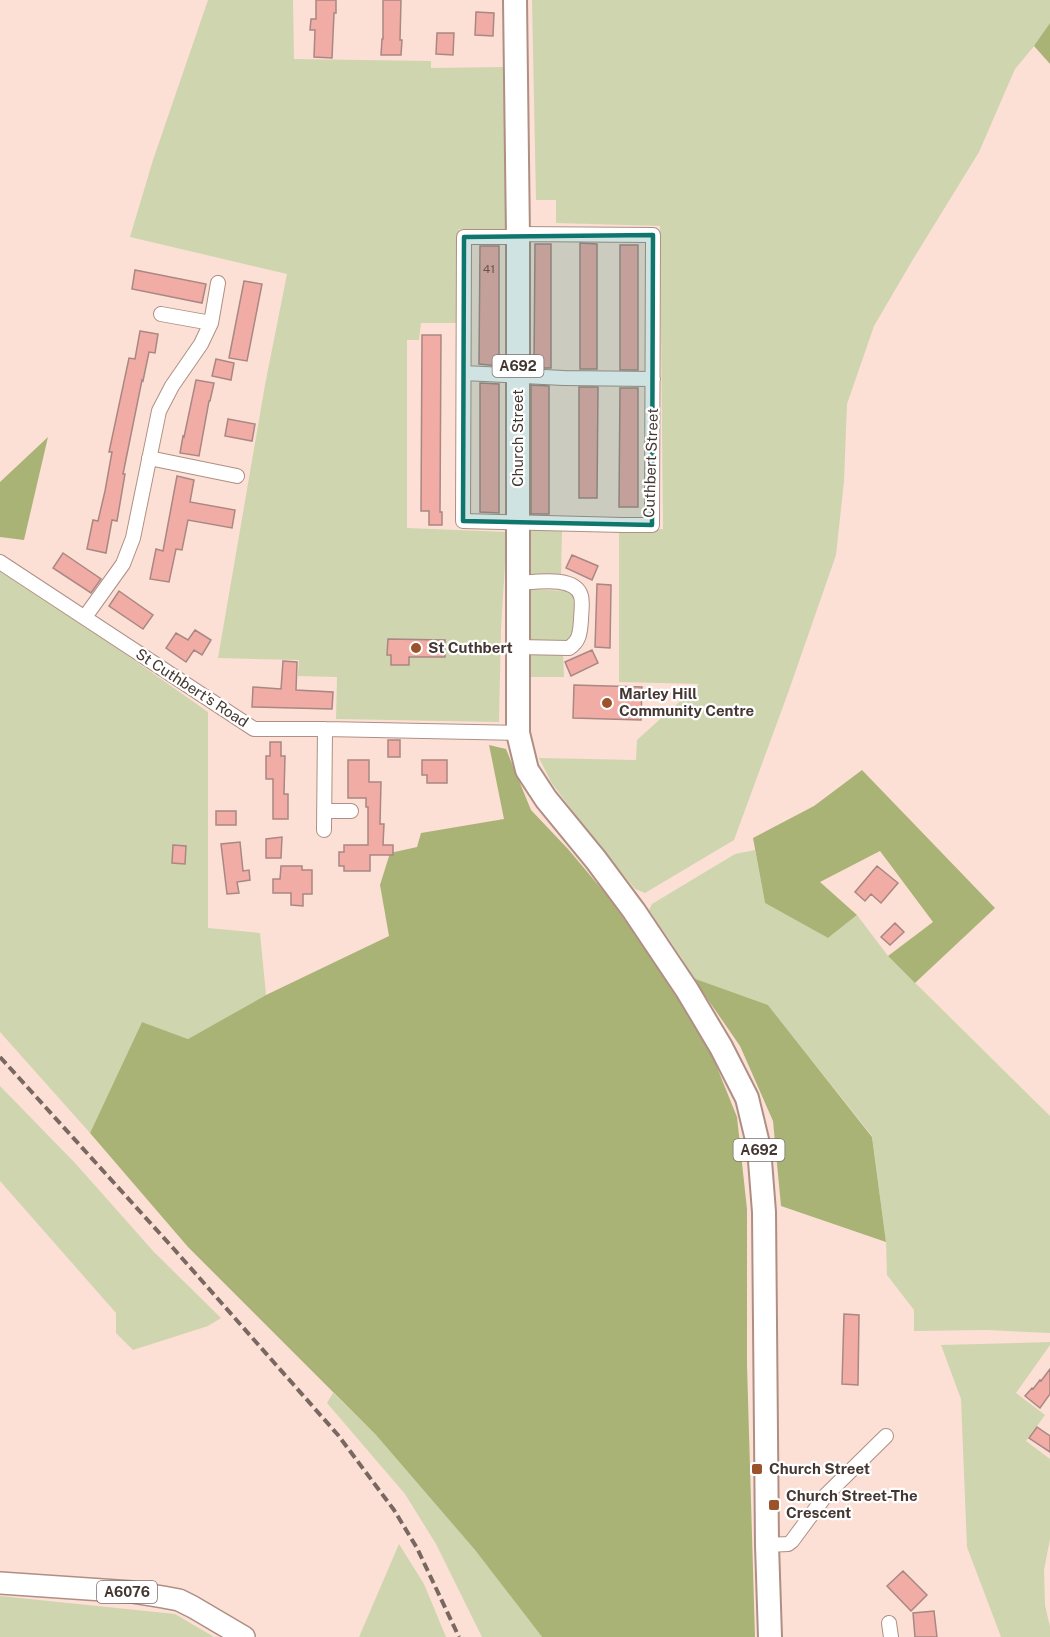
<svg xmlns="http://www.w3.org/2000/svg" width="1050" height="1637" font-family="'Public Sans',sans-serif">
	<rect width="100%" height="100%" fill="#fce0d5"/>
	<path fill="#cfd5af" d="M208 0H293L294 59 431 61V68L504 67 506 231 459 229 458 323H421L419 340H407V528L507 532 501 629 499 722 336 719 337 677 298 676 299 660 218 658 265 385 287 274 130 237 153 160Z
		M532 0H1050V23L1040 39 1015 69 979 152 912 261 874 326 847 404 844 481 836 555 788 693 734 840 645 893 635 889 588 832 551 782 539 758 636 760 637 740 699 684 619 682V530L663 529 660 226 556 223V200H536Z
		M531 530 562 531 561 576H531Z
		M0 571 67 613 208 712V928L260 933 266 995 188 1039 142 1022 90 1133 0 1032Z
		M530 589 567 591 573 594 577 599 573 634 567 641 529 640Z
		M527 652H563L564 677H527Z
		M755 850 765 903 828 938 857 915 888 956 1050 1116V1333L987 1330 914 1331V1310L887 1275 886 1242 872 1136 768 1005 693 978 681 957 649 910 652 904 735 854Z
		M0 1086 75 1163 154 1252 221 1318 208 1326 133 1350 116 1333V1313L0 1181Z
		M1050 1342V1345L1016 1393 1045 1415 1026 1441 1050 1459V1539L1044 1570 1045 1605 1050 1627V1637H1001L967 1547 961 1399 941 1345Z
		M333 1393 376 1435 475 1550 542 1637H482L436 1544 405 1494 327 1403Z
		M399 1544 424 1584 446 1637H359Z
		M0 1596 175 1614 214 1637H0Z"/>
	<path fill="#aab376" d="M1050 23V64L1034 46Z
		M48 437 24 540 0 537V482Z
		M489 745 506 749 531 810 568 849 605 893 667 978 706 1040 737 1117 747 1209V1365L755 1637H542L475 1550 376 1435 188 1247 90 1133 142 1022 188 1039 266 995 389 936 380 885 390 853 417 847 421 833 504 819Z
		M862 770 995 908 915 983 888 956 933 922 880 851 820 882 857 915 828 938 765 903 753 838 814 806Z
		M693 978 768 1005 872 1137 886 1242 781 1206 773 1121 740 1046Z"/>
	<path fill="#f1aca5" stroke="#a98783" stroke-width="1.5" d="M316 0H336V13H334L332 58 314 57 315 30H310L311 19H316Z
		M383 0H401L400 40H402L401 55H381L382 39H383Z
		M476 12 494 13 493 36 475 35Z
		M437 33H454L453 55 436 54Z
		M580 243 597 244V369H580Z
		M535 244H551V368H534Z
		M620 245H638V370H620Z
		M480 246H499V366L479 364Z
		M135 270 206 284 202 303 132 289Z
		M244 281 262 284 247 361 229 358Z
		M140 331 158 334 155 353 149 352 143 381 142 380 123 474H125L117 521 112 520 106 553 87 549 93 520 98 521 105 491 112 452H109L129 358 135 359Z
		M422 335H441L440 512H442V525H429V511H421Z
		M216 359 234 363 231 380 212 376Z
		M196 380 214 383 210 401H209L199 456 180 453 183 436 184 437Z
		M480 383 499 384V513L480 512Z
		M531 385 549 386V514H531Z
		M579 387H598L597 498H579Z
		M620 388H638V507H619Z
		M228 419 255 424 252 441 225 436Z
		M177 476 194 480 190 502 235 510 232 528 188 520 182 550 176 549 169 582 150 579 156 549 163 551Z
		M63 553 101 579 91 593 53 568Z
		M572 555 598 566 592 580 566 568Z
		M597 584 611 585 610 648 595 647Z
		M119 591 153 615 143 629 109 606Z
		M195 630 211 640 202 655 194 650 186 662 166 648 176 633 188 640Z
		M388 639 445 640V657H409V665H391V655H387Z
		M592 650 598 663 571 676 565 662Z
		M283 661 297 662 296 690 333 692 332 709 252 707 253 687 281 689Z
		M574 685 642 687 641 720 573 718Z
		M388 740H400V757H388Z
		M270 742H281V756H285L284 794H288V819H273V779H266V756H270Z
		M348 760H369V782H381L380 824H384L383 845H393V855H370V871H344V866H339V852H344V845H368V807H366V798H348Z
		M422 760H447V783H427V775H422Z
		M216 811H236V825H216Z
		M282 837 281 858H266V839Z
		M240 842 243 871 249 870 250 880 237 882 239 893 227 894 221 844Z
		M173 845 186 846 185 864 172 863Z
		M281 866H302V870H312V894H303V906L291 905V893H273V879H280Z
		M877 866 898 883 881 903 871 894 865 901 855 892Z
		M895 923 904 932 890 945 881 937Z
		M844 1314 859 1315 858 1385 842 1384Z
		M1050 1369V1394L1040 1408 1025 1396 1032 1388 1033 1389 1040 1380 1041 1381Z
		M1037 1427 1050 1436V1452L1029 1438Z
		M903 1571 927 1595 911 1611 887 1586Z
		M934 1611 937 1637H915L913 1613Z"/>
	<g fill="none" stroke-linecap="round" stroke-linejoin="round">
		<defs>
			<path id="minor" d="M518 234 653 235 652 525H623L463 521 464 237H518
				M161 314 211 323
				M464 373 564 378 653 379
				M149 458 237 476
				M0 562 254 729H325L518 733
				M518 583C535 582 575 575 581 596 583 603 581 613 581 620 580 632 580 641 569 648L518 647
				M85 617 123 564 133 538 159 411 172 386 201 344 211 323 218 283
				M324 811H351
				M324 830 325 729
				M767 1545 788 1544 792 1541 826 1495 886 1436
				M889 1623 891 1637"/>
			<path id="primary" d="M0 1583 132 1592 163 1597 179 1600 193 1607 244 1637"/>
			<path id="trunk" d="M515 0 518 237V733L527 770 546 799 596 860 634 911 687 990 721 1047 747 1098 759 1148 764 1212 767 1545 770 1637"/>
		</defs>
		<use href="#minor" stroke="#af8f83" stroke-width="16"/>
		<use href="#primary" stroke="#af8f83" stroke-width="24"/>
		<use href="#trunk" stroke="#af8f83" stroke-width="26"/>
		<use href="#minor" stroke="#fff" stroke-width="14"/>
		<use href="#primary" stroke="#fff" stroke-width="21"/>
		<use href="#trunk" stroke="#fff" stroke-width="22"/>
		<path stroke="#796761" stroke-width="4" stroke-dasharray="9 4.5" stroke-linecap="butt" d="M0 1057 173 1248 338 1435 394 1510 417 1548 459 1637"/>
	</g>
	<path fill="#0f766e" fill-opacity="0.2" stroke="#0f766e" stroke-width="4.5" stroke-linejoin="round" d="M653 235 652 525 463 521 464 237Z"/>
	<g fill="#9a532b" stroke="#fff" stroke-width="2">
		<circle cx="416" cy="648" r="6"/>
		<circle cx="607" cy="703" r="6"/>
		<rect x="751" y="1463" width="12" height="12" rx="3"/>
		<rect x="768" y="1499" width="12" height="12" rx="3"/>
	</g>
	<g text-anchor="middle" stroke-width="4.5" stroke-linejoin="round" paint-order="stroke">
		<g font-size="12" fill="#6f544e">
			<text x="489" y="273">41</text>
		</g>
		<g fill="#fff" stroke="#7c726f" stroke-width="1.5">
			<rect x="492.5" y="355" width="51" height="22" rx="4.5"/>
			<rect x="733.5" y="1139" width="51" height="22" rx="4.5"/>
			<rect x="97" y="1581" width="60" height="22" rx="4.5"/>
		</g>
		<g font-size="14" font-weight="bold" fill="#443631">
			<text x="518" y="371">A692</text>
			<text x="759" y="1155">A692</text>
			<text x="127" y="1597">A6076</text>
		</g>
		<g font-size="15" fill="#443631" stroke="#fff">
			<text transform="translate(518 438) rotate(-90)" y="5">Church Street</text>
			<text transform="translate(651 463) rotate(-88)" y="5">Cuthbert Street</text>
			<text transform="translate(192 688) rotate(33)" y="5">St Cuthbert's Road</text>
		</g>
		<g font-size="15" font-weight="bold" fill="#443631" stroke="#fff" text-anchor="start">
			<text x="428" y="653">St Cuthbert</text>
			<text x="619" y="699">Marley Hill<tspan x="619" dy="17">Community Centre</tspan></text>
			<text x="769" y="1474">Church Street</text>
			<text x="786" y="1501">Church Street-The<tspan x="786" dy="17">Crescent</tspan></text>
		</g>
	</g>
</svg>
